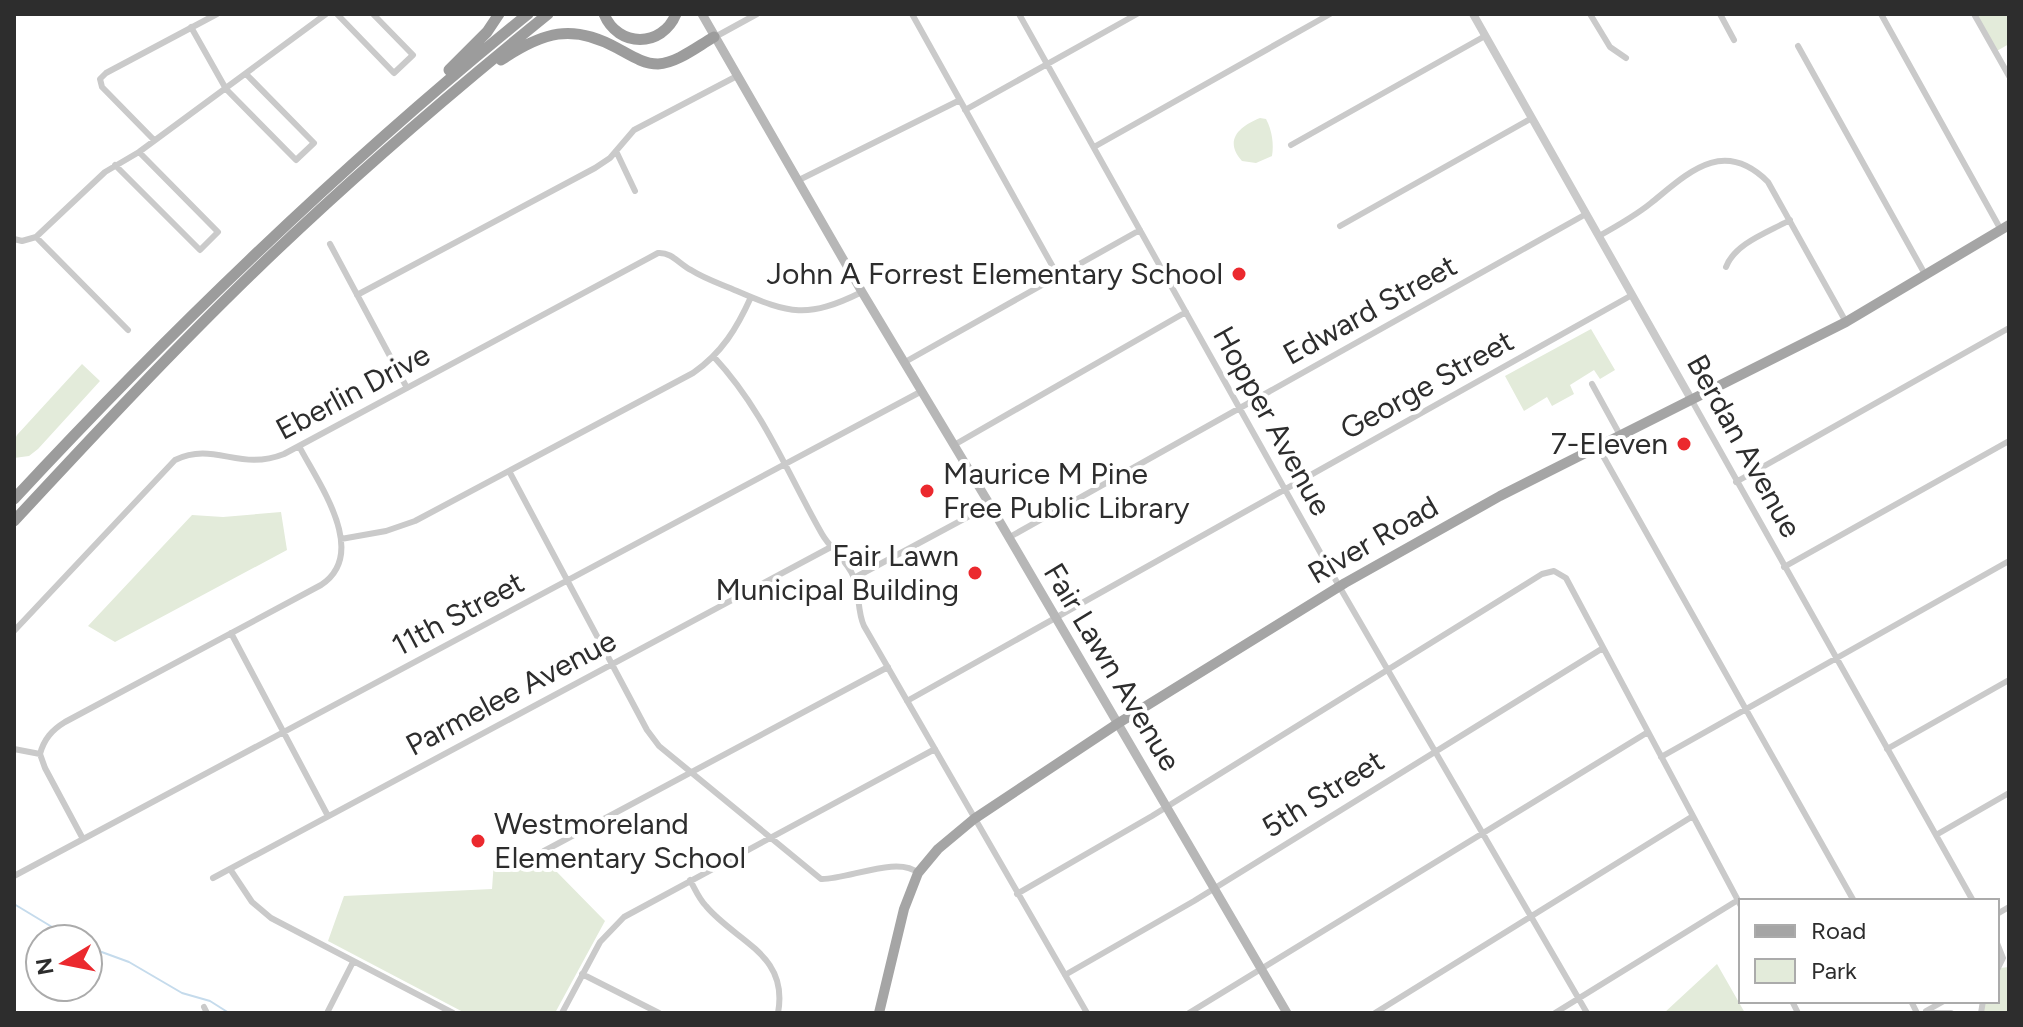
<svg xmlns="http://www.w3.org/2000/svg" width="2023" height="1027" font-family="Figtree,sans-serif">
	<rect width="100%" height="100%" fill="#fff"/>
	<path fill="#e3ebda" d="M1974 14H2009V44L1995 52Z
		M1260 118 1266 119C1272 130 1274 144 1272 156L1256 163 1242 161C1223 140 1240 126 1260 118Z
		M1591 329 1615 370 1600 379 1594 370 1570 385 1574 394 1552 406 1547 397 1524 411 1505 376Z
		M82 364 100 381 38 449 29 456 14 458V441L17 435Z
		M281 512 287 550 115 642 88 626 192 515 223 517Z
		M494 861H522L554 869 605 921 555 1013H465L328 941 344 896 492 889Z
		M1717 964 1745 1013H1664Z
		M2009 967V1013H1981L1983 1001H1997V972L2000 968Z"/>
	<g fill="none" stroke-linecap="round" stroke-linejoin="round">
		<path stroke="#c5dbec" stroke-width="2" d="M14 904 72 939
			M88 947 129 962 182 993 210 1001 229 1013"/>
		<path stroke="#cacaca" stroke-width="6" d="M337 14 394 73 413 55 373 14
			M912 14 1058 276
			M1019 14 1339 586 1587 1013
			M1590 14 1610 47 1626 58
			M1720 14 1734 40
			M1881 14 2001 230
			M1974 14 2009 76
			M191 27 226 89 296 160 314 143 246 74
			M715 37 757 14
			M1798 46 1926 276
			M965 110 1137 14
			M154 140 102 87 100 79 106 73 217 14
			M1291 145 1485 36
			M1094 147 1330 14
			M616 151 635 191
			M115 165 200 250 218 232 139 152
			M799 180 960 100
			M1340 226 1532 118
			M1599 236C1617 226 1635 216 1651 203 1688 173 1723 137 1768 182L1846 322
			M36 237 128 330
			M14 239 22 241 36 237 105 172 139 152 326 14
			M330 244 407 388
			M1726 267C1735 243 1769 232 1790 220
			M357 295 595 168 610 158 634 130 737 76
			M714 357C764 411 786 471 822 534 831 550 848 561 854 578 860 594 857 611 864 626L1087 1013
			M905 362 1140 230
			M1592 384 1620 435
			M1691 399 1973 901
			M954 445 1186 312
			M1598 447 1854 901
			M509 471 647 730 659 746 821 879C847 880 898 855 918 873
			M1736 482 2009 328
			M1008 538 1586 214
			M341 539 386 531 415 521 693 373C722 353 737 328 751 297
			M1784 567 2009 441
			M854 578 990 505
			M14 631 175 460C215 441 239 472 284 454L658 253C672 252 679 264 691 270 705 279 721 284 737 291 790 314 807 319 862 292
			M231 633 328 816
			M907 701 1632 295
			M14 749 40 754
			M1887 749 2009 680
			M40 754C44 739 52 730 65 722L321 585C370 553 318 483 299 446
			M40 754 45 768 83 839
			M1661 757 2009 561
			M1936 835 2009 793
			M544 851 888 667
			M230 869 252 902 271 918 453 1013
			M14 876 922 391
			M213 878 831 547
			M690 880C695 889 699 899 706 906 736 942 789 954 778 1013
			M1017 894 1152 816 1542 574 1554 571 1566 578 1741 906
			M1997 914 2009 907
			M1997 943 2003 958 1997 970
			M582 974 659 1013
			M1065 975 1194 901 1603 648
			M1792 1001 1798 1013
			M1911 1001 1917 1013
			M204 1007 207 1013
			M1926 1011 1944 1001
			M327 1013 353 962
			M562 1013 600 942 624 917 935 749
			M1189 1013 1648 732
			M1375 1013 1693 816
			M1555 1013 1738 900
			M1926 1013H1951
			M1981 1013 1983 1001"/>
		<path stroke="#cacaca" stroke-width="8" d="M1473 14 1691 399"/>
		<path stroke="#b7b7b7" stroke-width="9" d="M702 14 862 292 990 505 1287 1013"/>
		<path stroke="#a5a5a5" stroke-width="10" d="M879 1013 904 909 918 873 938 849 974 819 1117 724 1345 583 1500 496 1846 322 2009 225"/>
		<path stroke="#9c9c9c" stroke-width="11" d="M604 14C618 48 662 48 676 14
			M501 60C543 32 572 23 617 48 630 55 643 64 658 64 677 63 698 46 714 37
			M449 70 487 32 499 14
			M14 499C175 326 344 163 528 14
			M14 521C94 435 174 349 259 267 351 178 448 95 548 14"/>
	</g>
	<g fill="#eb292e" stroke="#fff" stroke-width="3">
		<circle cx="1239" cy="274" r="8"/>
		<circle cx="1684" cy="444" r="8"/>
		<circle cx="927" cy="491" r="8"/>
		<circle cx="975" cy="573" r="8"/>
		<circle cx="478" cy="841" r="8"/>
	</g>
	<g text-anchor="middle" stroke-width="8" stroke-linejoin="round" paint-order="stroke">
		<g font-size="30" fill="#2d2d2d" stroke="#fff" text-anchor="end">
			<text x="1223" y="284">John A Forrest Elementary School</text>
			<text x="1668" y="454">7-Eleven</text>
			<text x="943" y="484" text-anchor="start">Maurice M Pine<tspan x="943" dy="34">Free Public Library</tspan></text>
			<text x="959" y="566">Fair Lawn<tspan x="959" dy="34">Municipal Building</tspan></text>
			<text x="494" y="834" text-anchor="start">Westmoreland<tspan x="494" dy="34">Elementary School</tspan></text>
		</g>
		<g font-size="30" fill="#2d2d2d" stroke="#fff">
			<text transform="translate(1370 310) rotate(-29)" y="10">Edward Street</text>
			<text transform="translate(1427 385) rotate(-29)" y="10">George Street</text>
			<text transform="translate(353 392) rotate(-28)" y="10">Eberlin Drive</text>
			<text transform="translate(1272 421) rotate(61)" y="10">Hopper Avenue</text>
			<text transform="translate(1744 446) rotate(61)" y="10">Berdan Avenue</text>
			<text transform="translate(1373 540) rotate(-30)" y="10">River Road</text>
			<text transform="translate(458 614) rotate(-28)" y="10">11th Street</text>
			<text transform="translate(1112 667) rotate(59)" y="10">Fair Lawn Avenue</text>
			<text transform="translate(511 693) rotate(-28)" y="10">Parmelee Avenue</text>
			<text transform="translate(1323 794) rotate(-32)" y="10">5th Street</text>
		</g>
	</g>
	<rect width="2023" height="1027" fill="none" stroke="#2d2d2d" stroke-width="32"/>
	<rect x="1739" y="899" width="260" height="104" fill="#ffffff" stroke="#ababab" stroke-width="2"/>
	<rect x="1755" y="925" width="40" height="12" fill="#a5a5a5" stroke="#ababab" stroke-width="2"/>
	<text x="1811" y="939" font-size="24" fill="#2d2d2d">Road</text>
	<rect x="1755" y="959" width="40" height="24" fill="#e3ebda" stroke="#ababab" stroke-width="2"/>
	<text x="1811" y="979" font-size="24" fill="#2d2d2d">Park</text>
	<g transform="translate(64 963) rotate(260)"><circle r="38" fill="#ffffff" stroke="#ababab" stroke-width="2"/>
	<path d="M0-6L14 30L0 20L-14 30Z" fill="#eb292e"/>
	<text y="-12" font-size="22" font-weight="bold" text-anchor="middle" fill="#2d2d2d">N</text>
	</g>
</svg>
